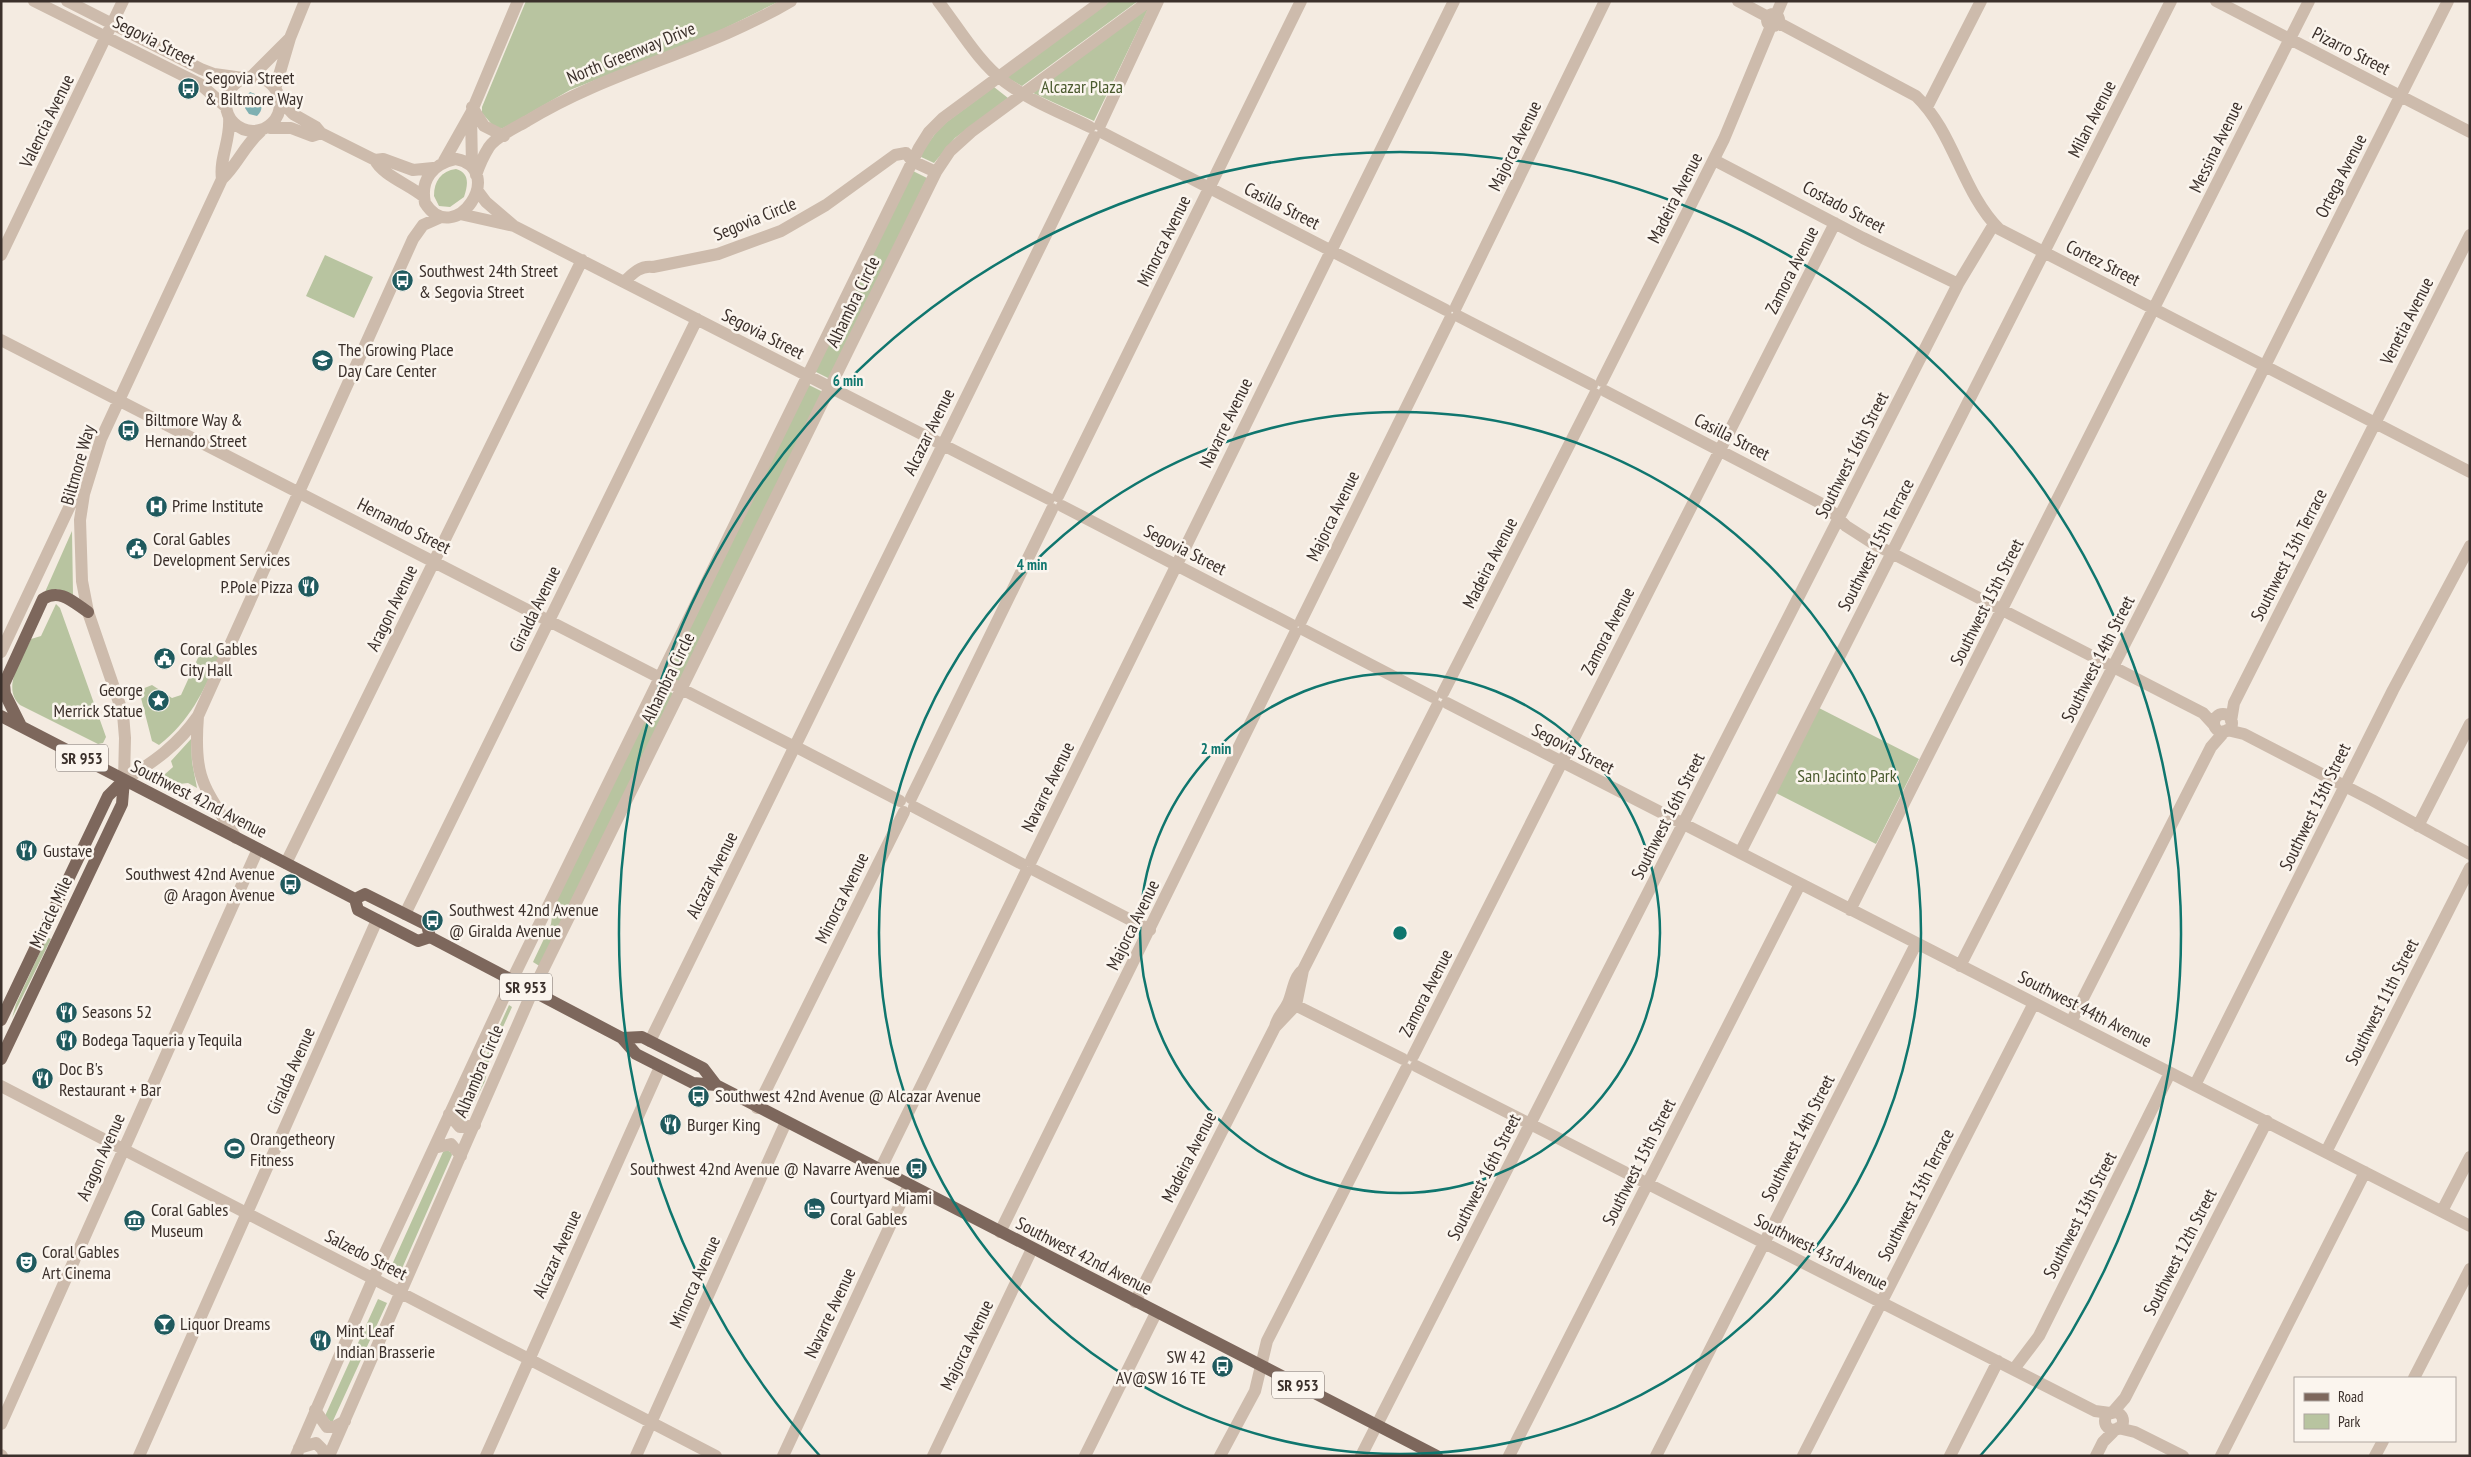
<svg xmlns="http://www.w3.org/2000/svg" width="2471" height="1457" font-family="'PT Sans Narrow',sans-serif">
	<rect width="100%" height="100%" fill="#f4ebe1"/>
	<path fill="#b8c4a0" d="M526 1H780L715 33 570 90 511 124 503 128H495L482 113V107Z
		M1110 1H1138L1022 86 1006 77Z
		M1151 3 1094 121 1033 93Z
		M994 87 1008 98 955 138 934 163 919 156 940 127Z
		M456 169C470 173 468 185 464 197L450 207 439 206 434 196C434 181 441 171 456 169Z
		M911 170 927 178 830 379 814 371Z
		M325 255 373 277 354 318 306 296Z
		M807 384 823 392 680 682 666 676Z
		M72 531 73 595 57 589 45 592Z
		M56 604 60 608 106 737 103 743 98 744 20 705C1 688 22 659 31 639L41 636Z
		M202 649 219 657C203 692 190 721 159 745L152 741 140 694 143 693 142 689 152 685 172 698 181 695Z
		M660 686 674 694 541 967 533 962 551 924 553 908Z
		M1819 708 1919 759 1876 844 1776 793Z
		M191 739 192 762 197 788 188 783 179 784 164 775 173 767 171 761Z
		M47 937 51 939 12 1018 16 1004Z
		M509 1005 512 1007 490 1056 485 1081 465 1122 460 1119 459 1116Z
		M446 1150 451 1152 452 1155 400 1273 390 1269 443 1152Z
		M378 1299 387 1303 332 1423 325 1416Z"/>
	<path fill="#7fb0b2" d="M250 92 257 95C262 102 264 110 257 116L249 114 245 108V98Z"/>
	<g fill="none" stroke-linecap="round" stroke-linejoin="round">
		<path stroke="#cdbbac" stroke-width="12" d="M34 1 200 84 226 107
			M67 1 201 69 214 74 243 78
			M938 1C959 28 978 62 1005 82 1030 101 1062 113 1090 127
			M1738 1 1768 17
			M2216 1 2470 132
			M1767 20a6 6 0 1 1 12 0a6 6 0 1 1-12 0Z
			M1776 15 1782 1
			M1779 23 1916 96C1954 132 1962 192 1999 229L2470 472
			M252 76 290 38
			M226 104a27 27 0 1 1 54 0a27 27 0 1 1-54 0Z
			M275 89 290 38 305 1
			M279 99 293 114 316 127 321 133 375 160 383 159 413 170 433 168
			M472 107 484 126 504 136
			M1927 107 1981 1
			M471 113 472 167
			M1100 125 1158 1
			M270 128H291L312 136 321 133
			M1103 133 1446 310
			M456 159C508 169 455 250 425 203 420 179 433 164 456 159Z
			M375 160C382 175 410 185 424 197
			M1714 160 1863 238 1958 284
			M444 161 471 113 518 1
			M476 175C479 166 484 155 489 147 497 136 515 128 527 121 610 70 707 51 791 1
			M222 179C219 158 231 140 229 117
			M477 190 486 202 514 226
			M460 214 514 226 1049 499
			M1 255 123 1
			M625 281C633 273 641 265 653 267L718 254 781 231 826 205 895 155 906 153 912 161 936 172
			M1456 307 1605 1
			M1458 316 1592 385
			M1 340 791 745
			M1602 381 1724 139 1771 26
			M1605 391 1826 506 1846 526 1874 544 2203 713 2214 725
			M1058 496 1301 1
			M1062 506 1292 625
			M1301 621 1450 319
			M1304 630 1433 697
			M1 652 83 478
			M1443 693 1595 394
			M1447 703 2470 1226
			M2214 723a9 9 0 1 1 18 0a9 9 0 1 1-18 0Z
			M198 716C193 780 204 786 236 838
			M2231 721 2234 703 2470 235
			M2227 730 2244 734 2372 800 2470 854
			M797 742 1094 137
			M800 749 900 801
			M124 780 125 738 123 714 88 612 82 581 80 520 84 494 101 439 222 179C237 165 244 146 260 132
			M124 780C154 762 178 745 198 716L413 239 423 225 441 217
			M911 798 1052 509
			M914 807 1022 864
			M2418 826 2470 724
			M1740 853 2171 1
			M1031 861 1454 1
			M286 863 582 260
			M1034 870 1150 930
			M1850 910 2309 1
			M405 914 697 319
			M1960 966 2159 577 2448 1
			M1303 970 1296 1005 1275 1027C1277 1017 1284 1012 1288 1003 1293 992 1293 978 1303 970L1437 706
			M1289 1002 1403 1059
			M2071 1022 2211 747 2225 731
			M650 1041 792 752
			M1413 1056 1835 223
			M1416 1066 2095 1411 2110 1413
			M2195 1085 2393 690 2470 546
			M1 1086 716 1456
			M757 1108 904 812
			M449 1114 460 1127 475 1125
			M434 1148 451 1144 461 1156
			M2326 1152 2470 868
			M880 1170 1026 872
			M2442 1211 2470 1157
			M1000 1232 1295 633
			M1135 1302 1275 1027
			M2014 1369 2039 1336 2170 1073
			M2414 1378 2470 1269
			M315 1410 327 1427H334L345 1421
			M2105 1421a9 9 0 1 1 18 0a9 9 0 1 1-18 0Z
			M2112 1413 2125 1398 2267 1121
			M1 1424 258 849
			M2118 1428 2135 1432 2183 1456
			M299 1448 316 1443 322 1449 325 1456
			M1 1455 2 1456
			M139 1456 377 920
			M296 1456 373 1279 512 980 919 148 929 132 943 118 1102 1
			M329 1456 533 990 936 172 950 151 971 132 1149 1
			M486 1456 660 1067
			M636 1456 786 1122
			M783 1456 909 1185
			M933 1456 1032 1249
			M1085 1456 1156 1313
			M1220 1456 1255 1391 1267 1341 1406 1069
			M1361 1456 1958 284 1994 224
			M1509 1456 1800 884
			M1656 1456 1916 944
			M1803 1456 2034 1003
			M1950 1456 1998 1361
			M2096 1456 2103 1442 2116 1429
			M2221 1456 2365 1172
			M2375 1456 2383 1441"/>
		<path stroke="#7d675c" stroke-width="12" d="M1 716 355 899 358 910 418 941 430 937 622 1038 636 1054 693 1083 716 1085 1437 1456
			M21 726 5 694 4 684 43 599C60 588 73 602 88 612
			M355 899 365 894 427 925 430 937
			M1 1020 108 796 124 780
			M622 1038 642 1037 703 1068 716 1085
			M1 1059 122 804 124 780"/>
	</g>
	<g fill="none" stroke="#0f766e" stroke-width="2.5">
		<circle cx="1400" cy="933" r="260"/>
		<circle cx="1400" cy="933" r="521"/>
		<path d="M820 1456A781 781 0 1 1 1980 1456"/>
	</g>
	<defs>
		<symbol id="bus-disc" viewBox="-11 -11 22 22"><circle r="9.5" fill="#1f5a5e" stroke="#fbf5ee"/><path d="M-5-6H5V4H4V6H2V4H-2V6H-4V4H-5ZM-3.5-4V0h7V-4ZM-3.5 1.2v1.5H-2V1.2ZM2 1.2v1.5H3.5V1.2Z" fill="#fff"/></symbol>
		<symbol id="school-disc" viewBox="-11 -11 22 22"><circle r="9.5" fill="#1f5a5e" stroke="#fbf5ee"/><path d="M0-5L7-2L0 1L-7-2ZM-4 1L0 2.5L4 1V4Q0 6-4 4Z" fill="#fff"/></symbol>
		<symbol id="hospital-disc" viewBox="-11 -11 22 22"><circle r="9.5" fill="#1f5a5e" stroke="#fbf5ee"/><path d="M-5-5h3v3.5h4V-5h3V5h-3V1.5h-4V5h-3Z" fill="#fff"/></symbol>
		<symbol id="civic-disc" viewBox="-11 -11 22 22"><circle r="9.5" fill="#1f5a5e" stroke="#fbf5ee"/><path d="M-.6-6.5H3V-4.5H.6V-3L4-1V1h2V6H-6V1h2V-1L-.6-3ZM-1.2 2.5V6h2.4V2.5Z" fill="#fff"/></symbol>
		<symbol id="restaurant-disc" viewBox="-11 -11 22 22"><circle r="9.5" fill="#1f5a5e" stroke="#fbf5ee"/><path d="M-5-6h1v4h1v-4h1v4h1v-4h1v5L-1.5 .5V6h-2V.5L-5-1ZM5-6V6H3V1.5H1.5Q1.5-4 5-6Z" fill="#fff"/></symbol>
		<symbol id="sight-disc" viewBox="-11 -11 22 22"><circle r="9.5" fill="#1f5a5e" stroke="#fbf5ee"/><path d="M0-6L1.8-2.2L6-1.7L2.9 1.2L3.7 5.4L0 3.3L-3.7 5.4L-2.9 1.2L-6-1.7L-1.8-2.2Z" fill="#fff"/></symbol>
		<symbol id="stadium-disc" viewBox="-11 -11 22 22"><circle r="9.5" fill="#1f5a5e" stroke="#fbf5ee"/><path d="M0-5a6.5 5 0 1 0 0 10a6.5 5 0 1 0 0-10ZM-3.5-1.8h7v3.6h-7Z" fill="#fff"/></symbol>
		<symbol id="hotel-disc" viewBox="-11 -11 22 22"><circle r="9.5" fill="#1f5a5e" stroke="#fbf5ee"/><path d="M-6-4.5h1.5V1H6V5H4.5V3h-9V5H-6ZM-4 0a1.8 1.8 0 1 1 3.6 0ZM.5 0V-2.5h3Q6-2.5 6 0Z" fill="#fff"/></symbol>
		<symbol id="museum-disc" viewBox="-11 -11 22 22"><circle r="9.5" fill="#1f5a5e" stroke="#fbf5ee"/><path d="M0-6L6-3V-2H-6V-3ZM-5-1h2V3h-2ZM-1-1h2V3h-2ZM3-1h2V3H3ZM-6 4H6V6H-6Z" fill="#fff"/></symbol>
		<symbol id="theatre-disc" viewBox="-11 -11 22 22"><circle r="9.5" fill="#1f5a5e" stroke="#fbf5ee"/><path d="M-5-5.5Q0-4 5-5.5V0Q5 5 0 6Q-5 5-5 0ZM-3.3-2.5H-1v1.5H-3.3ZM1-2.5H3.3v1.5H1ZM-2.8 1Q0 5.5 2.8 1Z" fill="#fff"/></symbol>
		<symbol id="bar-disc" viewBox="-11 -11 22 22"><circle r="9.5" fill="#1f5a5e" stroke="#fbf5ee"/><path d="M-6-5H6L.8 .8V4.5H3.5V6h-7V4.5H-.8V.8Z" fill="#fff"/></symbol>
	</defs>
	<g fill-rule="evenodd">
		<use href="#bus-disc" x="176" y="76" width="25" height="25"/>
		<use href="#bus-disc" x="390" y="268" width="25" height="25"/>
		<use href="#school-disc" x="310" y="348" width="25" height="25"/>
		<use href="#bus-disc" x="116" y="418" width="25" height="25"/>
		<use href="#hospital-disc" x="144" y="494" width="25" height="25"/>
		<use href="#civic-disc" x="124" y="536" width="25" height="25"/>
		<use href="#restaurant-disc" x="296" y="574" width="25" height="25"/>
		<use href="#civic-disc" x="152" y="646" width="25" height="25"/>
		<use href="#sight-disc" x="146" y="688" width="25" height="25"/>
		<use href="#restaurant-disc" x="14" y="838" width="25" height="25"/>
		<use href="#bus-disc" x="278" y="872" width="25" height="25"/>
		<use href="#bus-disc" x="420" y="908" width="25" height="25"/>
		<use href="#restaurant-disc" x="54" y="1000" width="25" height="25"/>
		<use href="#restaurant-disc" x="54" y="1028" width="25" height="25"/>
		<use href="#restaurant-disc" x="30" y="1066" width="25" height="25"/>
		<use href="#bus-disc" x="686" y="1084" width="25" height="25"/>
		<use href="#restaurant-disc" x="658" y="1112" width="25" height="25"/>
		<use href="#stadium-disc" x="222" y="1136" width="25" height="25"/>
		<use href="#bus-disc" x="904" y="1156" width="25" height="25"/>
		<use href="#hotel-disc" x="802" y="1196" width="25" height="25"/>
		<use href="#museum-disc" x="122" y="1208" width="25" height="25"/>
		<use href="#theatre-disc" x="14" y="1250" width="25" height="25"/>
		<use href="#bar-disc" x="152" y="1312" width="25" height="25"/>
		<use href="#restaurant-disc" x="308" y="1328" width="25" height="25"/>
		<use href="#bus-disc" x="1210" y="1354" width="25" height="25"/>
	</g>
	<g text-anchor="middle" stroke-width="5" stroke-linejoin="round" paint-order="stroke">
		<g fill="#fbf5ee" stroke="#756b66" stroke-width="1">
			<rect x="56" y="744.5" width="52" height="27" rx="4"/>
			<rect x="500" y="973.5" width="52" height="27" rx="4"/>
			<rect x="1272" y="1371.5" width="52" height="27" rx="4"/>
		</g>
		<g font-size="16" font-weight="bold" fill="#3b302b">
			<text x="82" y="764">SR 953</text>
			<text x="526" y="993">SR 953</text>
			<text x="1298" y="1391">SR 953</text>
		</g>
		<g font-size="18" fill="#3b302b" stroke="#fbf5ee">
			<text transform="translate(154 41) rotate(27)" y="6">Segovia Street</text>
			<text transform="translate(2351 51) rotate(27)" y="6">Pizarro Street</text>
			<text transform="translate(631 53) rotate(-22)" y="6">North Greenway Drive</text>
			<text transform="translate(2092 119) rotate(-63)" y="6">Milan Avenue</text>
			<text transform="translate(47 121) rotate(-64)" y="6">Valencia Avenue</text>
			<text transform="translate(1515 146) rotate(-64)" y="6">Majorca Avenue</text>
			<text transform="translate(2216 147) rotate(-64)" y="6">Messina Avenue</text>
			<text transform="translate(2341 176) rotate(-63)" y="6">Ortega Avenue</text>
			<text transform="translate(1675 198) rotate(-63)" y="6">Madeira Avenue</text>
			<text transform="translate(1282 206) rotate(27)" y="6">Casilla Street</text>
			<text transform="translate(1844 207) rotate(28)" y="6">Costado Street</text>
			<text transform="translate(755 219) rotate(-22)" y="6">Segovia Circle</text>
			<text transform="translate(1164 241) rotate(-64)" y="6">Minorca Avenue</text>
			<text transform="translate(2103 263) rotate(27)" y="6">Cortez Street</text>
			<text transform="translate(1792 270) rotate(-63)" y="6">Zamora Avenue</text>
			<text transform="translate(853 302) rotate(-64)" y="6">Alhambra Circle</text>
			<text transform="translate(2407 321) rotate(-63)" y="6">Venetia Avenue</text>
			<text transform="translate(763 334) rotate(27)" y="6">Segovia Street</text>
			<text transform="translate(1226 423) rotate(-64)" y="6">Navarre Avenue</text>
			<text transform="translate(929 432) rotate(-64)" y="6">Alcazar Avenue</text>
			<text transform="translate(1732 437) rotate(27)" y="6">Casilla Street</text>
			<text transform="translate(1852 455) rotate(-63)" y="6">Southwest 16th Street</text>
			<text transform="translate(78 465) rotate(-74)" y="6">Biltmore Way</text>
			<text transform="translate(1333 516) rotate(-64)" y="6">Majorca Avenue</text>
			<text transform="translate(404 526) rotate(27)" y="6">Hernando Street</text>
			<text transform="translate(1876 545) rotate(-63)" y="6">Southwest 15th Terrace</text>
			<text transform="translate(1185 550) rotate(27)" y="6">Segovia Street</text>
			<text transform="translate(2289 555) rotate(-63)" y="6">Southwest 13th Terrace</text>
			<text transform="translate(1490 563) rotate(-63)" y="6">Madeira Avenue</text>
			<text transform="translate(1987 602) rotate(-63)" y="6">Southwest 15th Street</text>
			<text transform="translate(392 608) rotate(-64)" y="6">Aragon Avenue</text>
			<text transform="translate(535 609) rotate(-64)" y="6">Giralda Avenue</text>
			<text transform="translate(1608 631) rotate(-63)" y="6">Zamora Avenue</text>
			<text transform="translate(2098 659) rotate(-63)" y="6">Southwest 14th Street</text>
			<text transform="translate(668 678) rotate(-64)" y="6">Alhambra Circle</text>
			<text transform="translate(1573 749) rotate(27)" y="6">Segovia Street</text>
			<text transform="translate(1048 787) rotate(-64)" y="6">Navarre Avenue</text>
			<text transform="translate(199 799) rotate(27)" y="6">Southwest 42nd Avenue</text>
			<text transform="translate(2315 807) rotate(-64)" y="6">Southwest 13th Street</text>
			<text transform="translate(1668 816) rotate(-63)" y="6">Southwest 16th Street</text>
			<text transform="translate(712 875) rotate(-64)" y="6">Alcazar Avenue</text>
			<text transform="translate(842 898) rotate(-64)" y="6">Minorca Avenue</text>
			<text transform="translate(51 912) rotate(-65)" y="6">Miracle Mile</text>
			<text transform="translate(1133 925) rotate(-64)" y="6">Majorca Avenue</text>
			<text transform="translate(1426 993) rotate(-63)" y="6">Zamora Avenue</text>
			<text transform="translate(2382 1002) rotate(-63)" y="6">Southwest 11th Street</text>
			<text transform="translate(2085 1009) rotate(27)" y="6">Southwest 44th Avenue</text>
			<text transform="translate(291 1071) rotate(-66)" y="6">Giralda Avenue</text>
			<text transform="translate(479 1071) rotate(-67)" y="6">Alhambra Circle</text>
			<text transform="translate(1798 1138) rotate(-63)" y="6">Southwest 14th Street</text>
			<text transform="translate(101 1157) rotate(-66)" y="6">Aragon Avenue</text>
			<text transform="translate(1189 1157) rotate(-63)" y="6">Madeira Avenue</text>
			<text transform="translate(1639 1162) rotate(-63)" y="6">Southwest 15th Street</text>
			<text transform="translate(1484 1177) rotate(-63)" y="6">Southwest 16th Street</text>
			<text transform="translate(1916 1195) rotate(-63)" y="6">Southwest 13th Terrace</text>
			<text transform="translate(2080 1215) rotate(-63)" y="6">Southwest 13th Street</text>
			<text transform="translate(1821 1252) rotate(27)" y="6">Southwest 43rd Avenue</text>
			<text transform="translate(2180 1252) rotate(-63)" y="6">Southwest 12th Street</text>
			<text transform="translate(557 1254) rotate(-66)" y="6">Alcazar Avenue</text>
			<text transform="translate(366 1255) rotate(27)" y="6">Salzedo Street</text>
			<text transform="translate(1084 1256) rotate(27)" y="6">Southwest 42nd Avenue</text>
			<text transform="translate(695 1282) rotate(-66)" y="6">Minorca Avenue</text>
			<text transform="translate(830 1313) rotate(-65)" y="6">Navarre Avenue</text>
			<text transform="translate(967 1345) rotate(-64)" y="6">Majorca Avenue</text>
		</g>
		<g font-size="18" fill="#3b302b" stroke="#fbf5ee" text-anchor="start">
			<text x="205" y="84">Segovia Street<tspan x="205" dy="21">&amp; Biltmore Way</tspan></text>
			<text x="419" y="277">Southwest 24th Street<tspan x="419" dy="21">&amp; Segovia Street</tspan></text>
			<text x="338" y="356">The Growing Place<tspan x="338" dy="21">Day Care Center</tspan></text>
			<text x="145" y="426">Biltmore Way &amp;<tspan x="145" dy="21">Hernando Street</tspan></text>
			<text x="172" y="512">Prime Institute</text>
			<text x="153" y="545">Coral Gables<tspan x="153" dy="21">Development Services</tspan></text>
			<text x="293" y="593" text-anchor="end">P.Pole Pizza</text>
			<text x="180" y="655">Coral Gables<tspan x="180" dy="21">City Hall</tspan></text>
			<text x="143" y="696" text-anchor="end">George<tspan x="143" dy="21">Merrick Statue</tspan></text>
			<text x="43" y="857">Gustave</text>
			<text x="275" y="880" text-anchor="end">Southwest 42nd Avenue<tspan x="275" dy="21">@ Aragon Avenue</tspan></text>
			<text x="449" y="916">Southwest 42nd Avenue<tspan x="449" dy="21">@ Giralda Avenue</tspan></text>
			<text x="82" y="1018">Seasons 52</text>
			<text x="82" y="1046">Bodega Taqueria y Tequila</text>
			<text x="59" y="1075">Doc B's<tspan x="59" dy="21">Restaurant + Bar</tspan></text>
			<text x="715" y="1102">Southwest 42nd Avenue @ Alcazar Avenue</text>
			<text x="687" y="1131">Burger King</text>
			<text x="250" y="1145">Orangetheory<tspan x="250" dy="21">Fitness</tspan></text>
			<text x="900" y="1175" text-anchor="end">Southwest 42nd Avenue @ Navarre Avenue</text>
			<text x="830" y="1204">Courtyard Miami<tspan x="830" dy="21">Coral Gables</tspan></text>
			<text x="151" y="1216">Coral Gables<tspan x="151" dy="21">Museum</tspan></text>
			<text x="42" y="1258">Coral Gables<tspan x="42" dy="21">Art Cinema</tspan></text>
			<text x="180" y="1330">Liquor Dreams</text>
			<text x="336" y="1337">Mint Leaf<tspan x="336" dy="21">Indian Brasserie</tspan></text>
			<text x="1206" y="1363" text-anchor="end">SW 42<tspan x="1206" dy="21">AV@SW 16 TE</tspan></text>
		</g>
		<g font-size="18" fill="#4a5a2e" stroke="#fbf5ee">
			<text x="1082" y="93">Alcazar Plaza</text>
			<text x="1847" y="782">San Jacinto Park</text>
		</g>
	</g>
	<circle cx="1400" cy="933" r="8" fill="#0f766e" stroke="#fbf5ee" stroke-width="2.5"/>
	<g font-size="15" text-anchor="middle" font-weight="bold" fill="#0f766e" stroke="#fbf5ee" stroke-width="5" stroke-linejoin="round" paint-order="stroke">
		<text x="848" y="386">6 min</text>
		<text x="1032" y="570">4 min</text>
		<text x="1216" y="754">2 min</text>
	</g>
	<rect width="2471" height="1457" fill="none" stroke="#3b302b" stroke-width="5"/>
	<rect x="2294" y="1377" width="162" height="65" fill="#fbf5ee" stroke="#aea6a0"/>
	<rect x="2304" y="1393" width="25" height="8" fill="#7d675c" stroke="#aea6a0"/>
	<text x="2338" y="1402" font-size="15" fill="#3b302b">Road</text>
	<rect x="2304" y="1414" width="25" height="15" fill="#b8c4a0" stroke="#aea6a0"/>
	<text x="2338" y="1427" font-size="15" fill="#3b302b">Park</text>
</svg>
